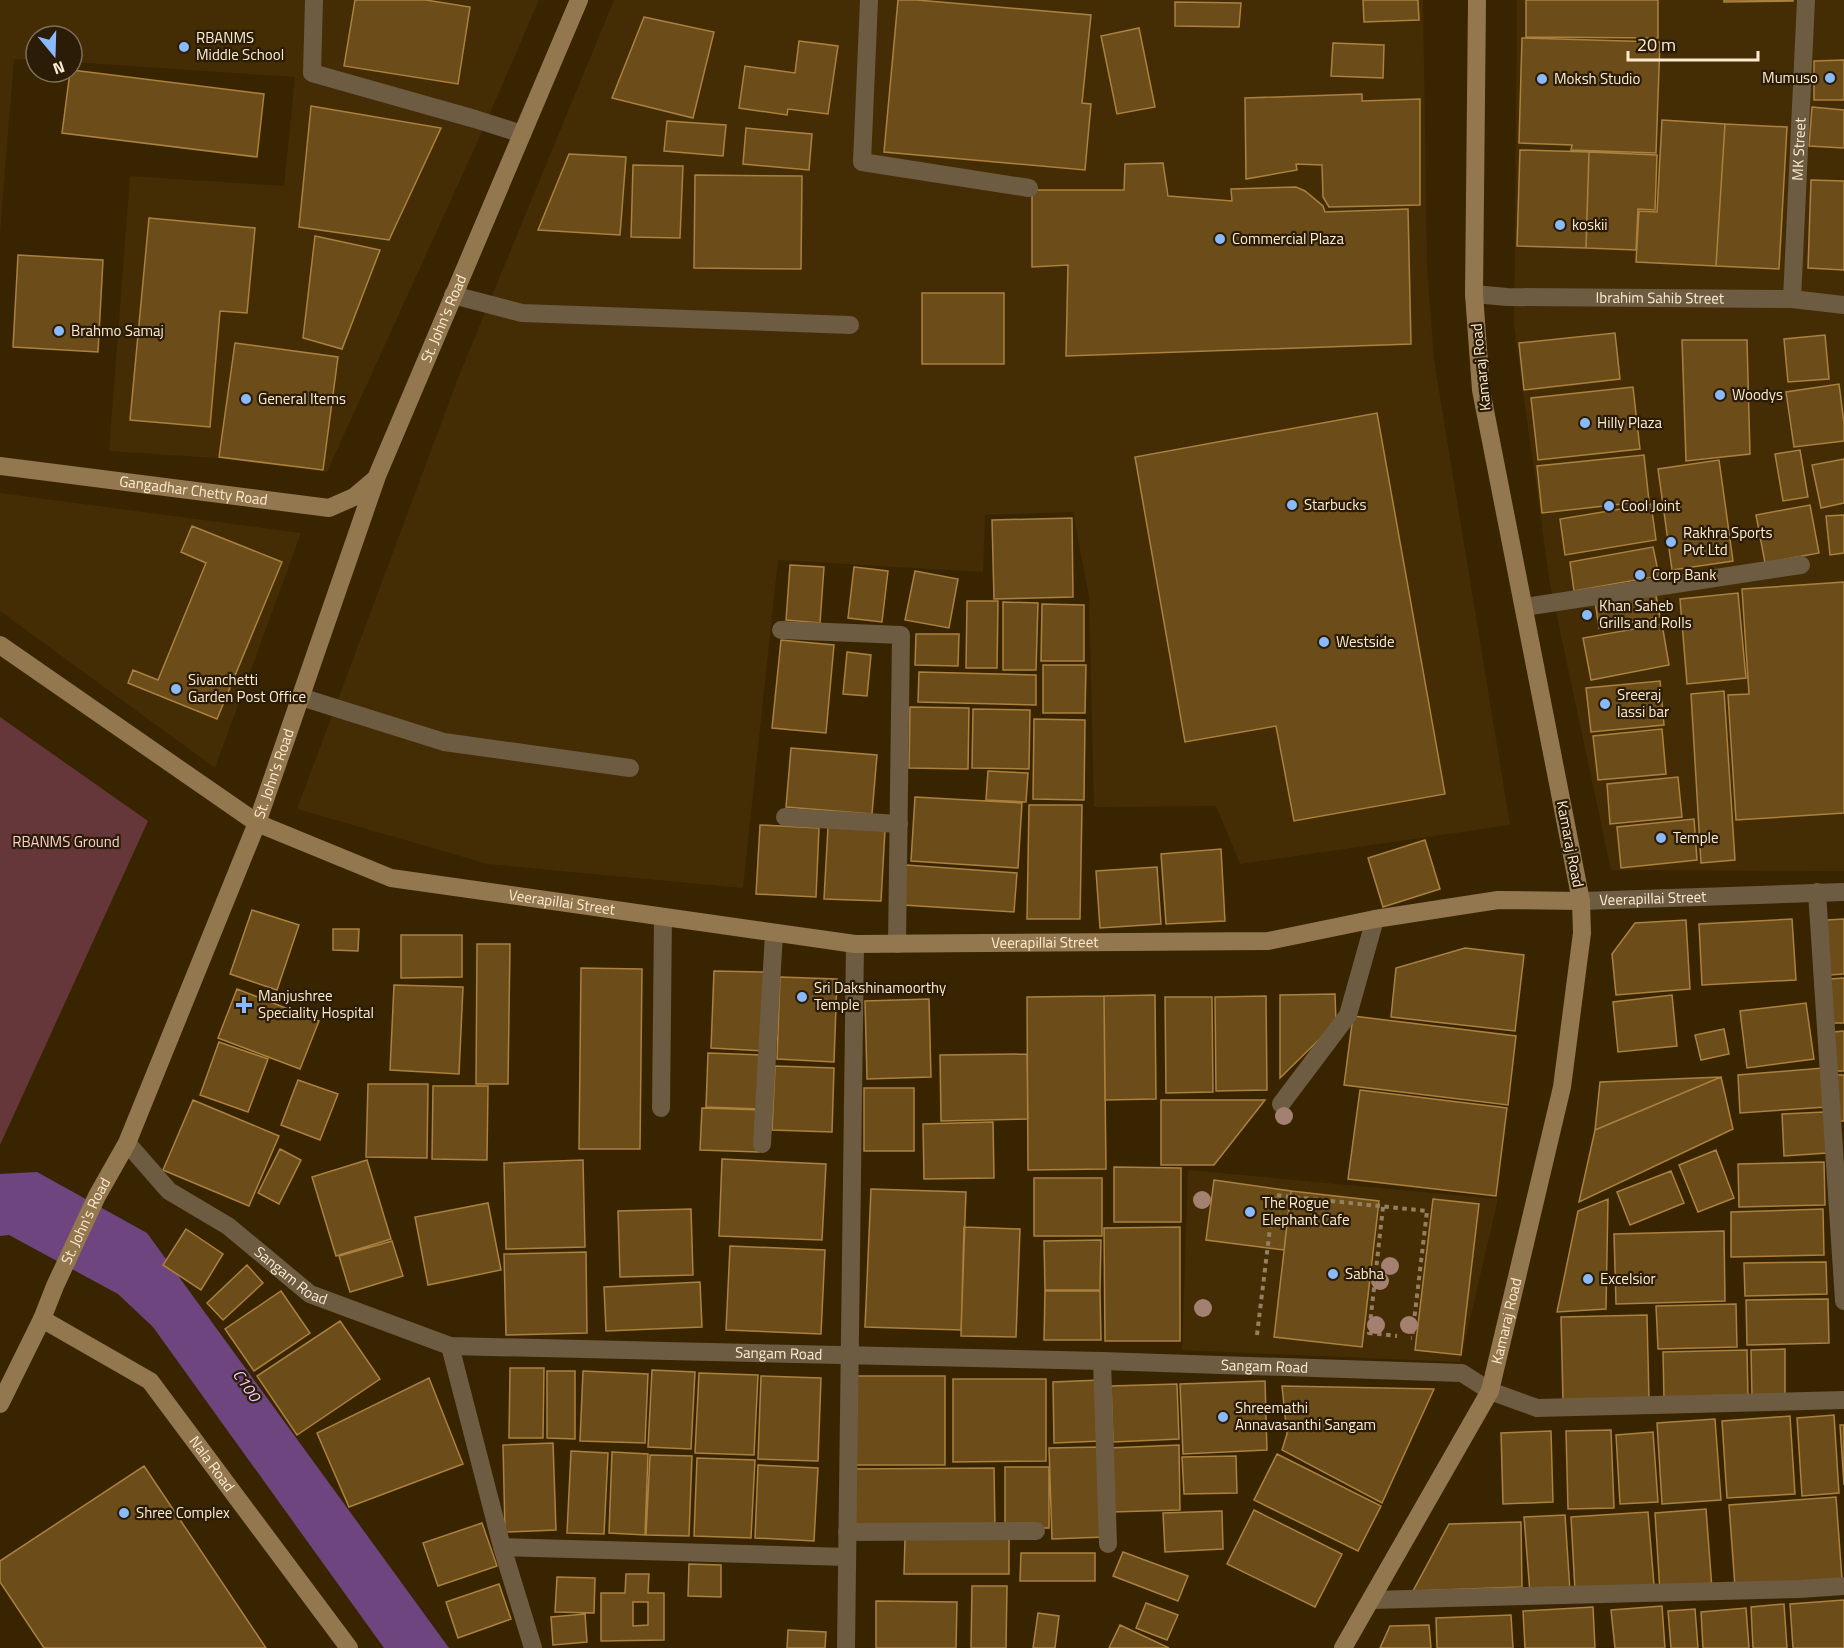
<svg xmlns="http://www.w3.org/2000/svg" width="1844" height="1648" font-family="'Titillium Web',sans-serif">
	<rect width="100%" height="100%" fill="#392400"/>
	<path fill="#442d04" d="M0 0H539L481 134 327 472 215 458 109 451 130 176 284 186 295 77 72 62V36H36V60L14 59 0 233Z
		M614 0H1423L1427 265 1434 360 1510 825 1240 864 1216 806 1094 807 1089 597 1073 512 985 515 983 572 778 560 743 888 488 864 297 809 460 373Z
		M1517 0H1844V871L1611 870 1550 584 1514 326Z
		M0 493 301 533 215 768 0 611Z
		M1188 1170 1498 1199 1460 1362 1182 1350Z"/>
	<path fill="#65373a" d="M0 717 148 821 0 1145Z"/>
	<path fill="#6f457f" d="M37 1172 147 1233 449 1648H384L153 1327 118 1294 9 1235 0 1236V1174Z"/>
	<path fill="#6c4d19" stroke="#ab813f" stroke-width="1.5" fill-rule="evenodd" d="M355 0H426L470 7 458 84 344 66Z
		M898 0H917L1091 15 1082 103 1091 104 1085 170 884 152Z
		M1363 0H1418L1419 20 1364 22Z
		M1526 0H1658V38L1526 37Z
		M1724 0H1793V1L1724 2Z
		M1175 2 1241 3 1239 27 1175 26Z
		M644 17 714 32 693 118 612 98Z
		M1139 28 1155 107 1117 114 1101 36Z
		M1522 38 1660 42 1656 153 1571 150 1572 145 1519 143Z
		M799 41 838 46 828 114 788 109 787 115 739 108 745 66 795 73Z
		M1333 43 1384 45 1383 78 1331 76Z
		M1844 60V100H1814V61Z
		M72 70 264 94 257 157 62 133 70 72Z
		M1362 94V101L1420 99V205L1329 207 1323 197 1322 165 1296 164 1297 170 1246 179 1245 98Z
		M311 106 441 128 389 240 299 227Z
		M1812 107 1844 110V148L1809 146Z
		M1662 120 1725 124 1716 266 1636 262 1639 211 1657 212Z
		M667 121 726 125 723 156 664 151Z
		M1725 124 1787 127 1779 269 1716 266Z
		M746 128 812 134 809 170 743 164Z
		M1520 150 1589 152 1586 248 1517 246Z
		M1589 152 1657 155 1655 210 1638 209 1636 250 1586 248Z
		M569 154 626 157 620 235 538 230Z
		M1163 163 1168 196 1232 201 1231 189 1296 187 1305 191 1323 206 1325 212 1408 209 1411 344 1066 356 1068 265 1032 267V190H1124L1125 164Z
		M633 165 683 166 680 238 631 237Z
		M695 175 802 176 801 269 694 268Z
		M1811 180 1844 181V270L1808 268Z
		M149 218 255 228 247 313 220 311 210 427 130 420Z
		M315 236 380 250 342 349 303 338Z
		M18 255 103 260 98 352 13 347Z
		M922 293H1004V364H922Z
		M1615 333 1620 379 1524 390 1519 343Z
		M1825 335 1829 379 1788 382 1784 339Z
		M1682 340H1747L1750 454 1686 461Z
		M235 343 338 357 323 470 219 457Z
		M1839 384 1844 423V441L1794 447 1786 392Z
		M1633 387 1640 449 1538 460 1531 398Z
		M1377 413 1445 794 1294 821 1276 726 1185 742 1135 457Z
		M1800 450 1808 497 1783 501 1775 454Z
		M1644 455 1649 501 1542 513 1537 466Z
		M1844 459V503L1821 508 1812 465Z
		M1719 460 1733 561 1672 570 1658 469Z
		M1651 504 1656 540 1565 555 1560 519Z
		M1810 505 1819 553 1765 563 1756 515Z
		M1844 515V553L1830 555 1826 516Z
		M1072 518 1073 597 994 599 992 520Z
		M192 526 282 562 217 719 128 683 133 670 158 680 206 563 181 552Z
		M1653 547 1659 576 1574 591 1570 562Z
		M790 565 824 567 820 623 786 620Z
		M854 567 888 571 882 622 848 618Z
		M915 571 958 579 949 628 905 620Z
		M1844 582V813L1736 820 1728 695 1749 694 1742 589Z
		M1655 590 1660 617 1599 628 1595 601Z
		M1738 593 1746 678 1687 684 1680 599Z
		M967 601H998L997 668H966Z
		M1003 602 1038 603 1036 670H1003Z
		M1042 604 1084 605V661H1041Z
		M1662 624 1669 665 1591 680 1583 638Z
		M916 634H959L958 666 915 665Z
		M781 640 834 645 826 733 772 728Z
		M847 652 871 655 867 696 843 694Z
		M1043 665H1086L1085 713H1043Z
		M919 672 1036 675V705L918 702Z
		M1660 681 1664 725 1591 732 1586 688Z
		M1724 691 1735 860 1701 863 1691 694Z
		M910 707 969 708 968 769 909 768Z
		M973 709 1030 710 1029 769 972 768Z
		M1034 719 1085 720 1084 800 1033 799Z
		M1662 729 1666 774 1598 780 1593 736Z
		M791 748 877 755 872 814 786 807Z
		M988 771 1028 773 1026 802 986 800Z
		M1678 777 1682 817 1610 824 1607 784Z
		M915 797 1022 803 1018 868 911 861Z
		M1029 805H1082L1080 919H1027Z
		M1694 819 1697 860 1621 868 1617 827Z
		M760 825 819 828 816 897 756 894Z
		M828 827 885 830 881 901 824 899Z
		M1425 840 1440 889 1383 907 1368 858Z
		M1221 849 1225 921 1166 924 1161 854Z
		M906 865 1017 873 1014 912 903 905Z
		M1157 867 1161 924 1100 928 1096 871Z
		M252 910 299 925 277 990 230 974Z
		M1792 919 1796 980 1702 985 1699 924Z
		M1844 919V974L1829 975 1827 920Z
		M1686 920 1690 989 1616 995 1612 954 1635 923Z
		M333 929H359L358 951 333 950Z
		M401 935H462V977L401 978Z
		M477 944H510L508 1084H476Z
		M1465 948 1524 955 1515 1031 1391 1017 1396 968Z
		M581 968 642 969 640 1149H579Z
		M714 971 767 972 764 1051 711 1048Z
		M780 977 837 979 834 1062 777 1059Z
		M1844 978V1023H1832L1830 979Z
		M394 985 463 987 459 1074 390 1070Z
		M237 989 319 1021 300 1069 218 1038Z
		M1335 994 1336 1023 1280 1078V995Z
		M1155 995 1156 1099 1105 1100 1104 996Z
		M1672 995 1677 1046 1618 1052 1613 1002Z
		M1104 996 1106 1169 1028 1170 1027 997Z
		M1266 996 1267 1090 1216 1091 1215 997Z
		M1165 997H1212L1213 1092 1166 1093Z
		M929 999 931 1077 867 1079 865 1001Z
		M1806 1003 1814 1059 1747 1068 1740 1011Z
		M1353 1016 1516 1036 1508 1105 1344 1085Z
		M1724 1029 1729 1054 1701 1060 1695 1035Z
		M1844 1031V1071H1836L1833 1032Z
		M219 1042 268 1059 248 1112 200 1095Z
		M708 1053 762 1055 760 1109 706 1107Z
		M1027 1054 1028 1119 941 1121 940 1055Z
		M775 1066 834 1068 832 1132 772 1130Z
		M1823 1068 1826 1107 1740 1113 1738 1075Z
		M1836 1075H1844V1121H1838Z
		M1721 1077 1733 1129 1579 1202 1595 1130Z
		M1721 1077 1595 1130 1600 1082Z
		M298 1080 338 1094 320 1140 281 1125Z
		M368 1084H428L427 1158 366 1157Z
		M433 1086H488L487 1160 432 1159Z
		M864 1088H914V1151H864Z
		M1360 1090 1507 1108 1496 1196 1348 1179Z
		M193 1100 279 1136 249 1206 163 1170Z
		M1161 1100H1265L1214 1165H1161Z
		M702 1108 760 1110 759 1152 700 1150Z
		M1824 1112 1827 1153 1784 1156 1782 1114Z
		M993 1122 994 1178 924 1179 923 1124Z
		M280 1149 301 1160 279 1204 258 1193Z
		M1716 1150 1734 1198 1698 1212 1679 1165Z
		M722 1159 826 1164 822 1240 719 1236Z
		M367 1160 391 1239 336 1256 312 1177Z
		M583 1160 585 1247 506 1249 504 1163Z
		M1824 1162 1825 1205 1739 1207 1738 1164Z
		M1114 1167 1181 1168V1222H1114Z
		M1671 1171 1684 1203 1630 1225 1617 1192Z
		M1034 1178H1102V1236H1034Z
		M1214 1180 1291 1191 1284 1250 1206 1240Z
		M871 1189 966 1192 961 1330 865 1327Z
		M1291 1191 1379 1201 1362 1347 1274 1337Z
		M1433 1199 1479 1204 1461 1355 1415 1350Z
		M1608 1199 1606 1309 1557 1312 1578 1211Z
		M488 1203 501 1270 428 1285 415 1217Z
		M691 1209 693 1275 620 1277 618 1211Z
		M1823 1209 1824 1255 1731 1257V1212Z
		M964 1227 1020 1229 1016 1337 961 1336Z
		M1180 1227V1341H1105L1104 1228Z
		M186 1229 223 1254 201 1290 163 1265Z
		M1724 1231 1725 1301 1616 1304 1614 1234Z
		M1101 1240 1100 1290H1045L1044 1241Z
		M392 1241 403 1276 350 1292 339 1256Z
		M730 1246 825 1250 821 1334 726 1330Z
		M586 1252 587 1333 506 1335 504 1254Z
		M1826 1262 1827 1294 1745 1296 1744 1263Z
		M247 1265 263 1283 223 1320 207 1303Z
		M700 1282 702 1327 606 1331 604 1287Z
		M281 1291 310 1333 254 1371 225 1329Z
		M1045 1291H1100L1101 1340H1044Z
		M1828 1299 1829 1343 1747 1345 1746 1300Z
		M1736 1304 1737 1347 1658 1349 1656 1306Z
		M1647 1315 1649 1399 1563 1401 1561 1317Z
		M340 1321 380 1379 297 1435 257 1376Z
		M1785 1349V1397L1752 1398 1751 1350Z
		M1747 1350 1748 1398 1664 1400 1663 1352Z
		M510 1368H544L543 1438H509Z
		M652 1370 695 1372 691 1449 648 1447Z
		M547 1371H575V1439L547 1438Z
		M583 1371 648 1374 645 1443 580 1441Z
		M699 1373 758 1375 754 1455 695 1453Z
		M761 1376 821 1378 818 1461 758 1459Z
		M855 1376H945V1465H855Z
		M429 1378 463 1464 349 1507 317 1433Z
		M953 1379H1046V1461L953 1462Z
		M1100 1380 1101 1441 1054 1443 1053 1382Z
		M1265 1381 1267 1450 1183 1454 1180 1384Z
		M1177 1384 1179 1439 1113 1442 1111 1386Z
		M1282 1386 1434 1389 1382 1503 1282 1450 1287 1434Z
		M1834 1415 1839 1493 1802 1496 1797 1418Z
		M1790 1416 1795 1494 1727 1498 1722 1421Z
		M1715 1419 1721 1500 1662 1504 1657 1423Z
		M1840 1425H1844V1485Z
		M1611 1430 1614 1508 1568 1509 1566 1431Z
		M1551 1431 1553 1502 1503 1504 1501 1433Z
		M1653 1432 1658 1502 1620 1504 1616 1435Z
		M553 1443 556 1530 505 1532 503 1445Z
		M1179 1445 1180 1510 1112 1512 1109 1448Z
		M1101 1447 1104 1537 1052 1539 1049 1448Z
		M571 1451 608 1453 604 1534 567 1533Z
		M612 1452 648 1454 645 1535 609 1533Z
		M1277 1454 1381 1506 1358 1551 1254 1500Z
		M650 1455 692 1456 689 1536 646 1535Z
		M1236 1456 1237 1493 1184 1494 1182 1457Z
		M697 1458 755 1460 751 1538 694 1536Z
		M758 1465 818 1468 814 1541 755 1538Z
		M144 1466 266 1648H44L0 1582V1561Z
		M1005 1467H1049V1528H1005Z
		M994 1468 995 1527 855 1528V1469Z
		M1836 1497 1842 1579 1735 1587 1729 1505Z
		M1706 1509 1712 1589 1660 1592 1655 1513Z
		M1254 1510 1342 1554 1315 1607 1227 1564Z
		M1222 1511 1223 1549 1165 1552 1163 1513Z
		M1648 1512 1654 1585 1575 1591 1571 1517Z
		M1565 1515 1570 1591 1530 1593 1524 1517Z
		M1521 1522 1522 1587 1413 1591 1449 1524Z
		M482 1523 497 1566 438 1586 423 1543Z
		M1009 1534V1574H904L905 1539Z
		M1123 1552 1188 1576 1178 1601 1113 1576Z
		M1021 1553H1095V1581H1020Z
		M689 1564 721 1565V1597L688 1596Z
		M626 1574H649L648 1593H664V1640L601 1641V1593H625ZM633 1602H648V1625L633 1626Z
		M557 1577 595 1578 594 1613 555 1612Z
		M499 1584 511 1619 458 1638 446 1602Z
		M972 1586H1007L1006 1648H971Z
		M1844 1600V1648H1793L1790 1604Z
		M876 1601 957 1602 956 1648H876Z
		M1146 1603 1178 1615 1167 1640 1136 1628Z
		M1784 1604 1787 1648H1753L1751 1607Z
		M1662 1606 1665 1648H1615L1611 1610Z
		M1593 1607 1595 1648H1525L1523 1611Z
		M1746 1608 1749 1648H1703L1701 1612Z
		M1695 1609 1698 1648H1671L1668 1611Z
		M1038 1613 1059 1616 1055 1648H1033Z
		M585 1614 587 1642 553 1645 551 1617Z
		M1511 1615 1513 1648H1437L1436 1618Z
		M1120 1625 1169 1648H1109Z
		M1429 1625 1431 1648H1380L1390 1626Z
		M788 1630 826 1632 825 1648H787Z"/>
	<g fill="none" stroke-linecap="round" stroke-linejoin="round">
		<path stroke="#948061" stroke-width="4" stroke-dasharray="4.5 4.5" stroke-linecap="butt" d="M1383 1207 1369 1333 1397 1336
			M1257 1335 1274 1195 1427 1211 1412 1338H1411"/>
		<path stroke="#6d5b42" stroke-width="18" d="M314 0 312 73 475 119 522 134
			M869 0 862 162 1029 188
			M453 295 522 313 850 325
			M301 697 444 742 630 768"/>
		<g stroke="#6d5b42" stroke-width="18">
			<path id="s1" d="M1474 294 1507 297 1792 299 1844 305"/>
			<path id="s2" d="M1792 299 1806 0"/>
			<path d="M1524 607 1801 565"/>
			<path d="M781 630 901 635 897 944"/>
			<path d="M785 817 899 824"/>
			<path d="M1817 892 1844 1301"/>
			<path id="s3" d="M1581 901 1844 892"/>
			<path d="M1281 1104 1348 1015 1375 919"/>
			<path d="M661 1108 663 917"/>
			<path id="s4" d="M127 1143 169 1191 228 1226 310 1294 450 1346 1102 1361 1462 1373 1490 1391 1537 1408 1844 1400"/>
			<path d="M762 1144 774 933"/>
			<path d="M450 1346 502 1547 533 1648"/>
			<path d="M1102 1361 1108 1544"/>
			<path d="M847 1532 1036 1531"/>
			<path d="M502 1547 847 1557"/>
			<path d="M1371 1600 1800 1589 1844 1586"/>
			<path d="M846 1648 855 944"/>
		</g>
		<g stroke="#93774e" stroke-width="18">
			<path id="s5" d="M0 466 329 508 354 497 374 480"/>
			<path id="s6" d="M0 645 257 823 391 878 855 944 1268 941 1375 919 1498 900 1581 901"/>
			<path id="s7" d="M42 1319 150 1381 349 1648"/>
			<path id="s8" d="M0 1404 42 1319 55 1286 97 1196 127 1143 257 823 377 476 579 0"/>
			<path id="s9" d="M1343 1648 1490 1391 1562 1087 1582 933 1581 901 1481 390 1474 294 1477 0"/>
		</g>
	</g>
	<g fill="#a48071">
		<circle cx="1284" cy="1116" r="9"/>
		<circle cx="1202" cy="1200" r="9"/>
		<circle cx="1390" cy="1266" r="9"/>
		<circle cx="1380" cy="1281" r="9"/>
		<circle cx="1203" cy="1308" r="9"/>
		<circle cx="1376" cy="1325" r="9"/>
		<circle cx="1409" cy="1325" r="9"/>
	</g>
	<g fill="#8abafc" stroke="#2a1c07" stroke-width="2">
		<circle cx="184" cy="47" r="6"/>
		<circle cx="1830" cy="78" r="6"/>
		<circle cx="1542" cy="79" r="6"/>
		<circle cx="1560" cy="225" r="6"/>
		<circle cx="1220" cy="239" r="6"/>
		<circle cx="59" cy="331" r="6"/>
		<circle cx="1720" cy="395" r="6"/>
		<circle cx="246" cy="399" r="6"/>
		<circle cx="1585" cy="423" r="6"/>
		<circle cx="1292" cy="505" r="6"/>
		<circle cx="1609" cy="506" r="6"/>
		<circle cx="1671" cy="542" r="6"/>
		<circle cx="1640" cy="575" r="6"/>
		<circle cx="1587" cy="615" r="6"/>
		<circle cx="1324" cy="642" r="6"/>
		<circle cx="176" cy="689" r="6"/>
		<circle cx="1605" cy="704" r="6"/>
		<circle cx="1661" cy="838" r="6"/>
		<circle cx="802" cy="997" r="6"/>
		<path d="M241 996h6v6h6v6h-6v6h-6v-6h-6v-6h6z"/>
		<circle cx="1250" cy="1212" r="6"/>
		<circle cx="1333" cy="1274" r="6"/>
		<circle cx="1588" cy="1279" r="6"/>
		<circle cx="1223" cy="1417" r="6"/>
		<circle cx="124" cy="1513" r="6"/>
	</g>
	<g text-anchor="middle" stroke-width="4.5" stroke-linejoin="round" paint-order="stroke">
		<g font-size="15" fill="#fdebd1" stroke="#2a1c07" text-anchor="start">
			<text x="196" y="43">RBANMS<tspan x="196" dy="17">Middle School</tspan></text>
			<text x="1818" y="83" text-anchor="end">Mumuso</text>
			<text x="1554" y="84">Moksh Studio</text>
			<text x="1572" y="230">koskii</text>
			<text x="1232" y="244">Commercial Plaza</text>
			<text x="71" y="336">Brahmo Samaj</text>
			<text x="1732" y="400">Woodys</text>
			<text x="258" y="404">General Items</text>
			<text x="1597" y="428">Hilly Plaza</text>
			<text x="1304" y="510">Starbucks</text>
			<text x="1621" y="511">Cool Joint</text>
			<text x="1683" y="538">Rakhra Sports<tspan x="1683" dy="17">Pvt Ltd</tspan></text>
			<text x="1652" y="580">Corp Bank</text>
			<text x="1599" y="611">Khan Saheb<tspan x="1599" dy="17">Grills and Rolls</tspan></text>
			<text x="1336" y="647">Westside</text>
			<text x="188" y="685">Sivanchetti<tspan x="188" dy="17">Garden Post Office</tspan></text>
			<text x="1617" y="700">Sreeraj<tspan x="1617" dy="17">lassi bar</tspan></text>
			<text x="1673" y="843">Temple</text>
			<text x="814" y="993">Sri Dakshinamoorthy<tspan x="814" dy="17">Temple</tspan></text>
			<text x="258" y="1001">Manjushree<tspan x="258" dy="17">Speciality Hospital</tspan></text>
			<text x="1262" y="1208">The Rogue<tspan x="1262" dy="17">Elephant Cafe</tspan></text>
			<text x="1345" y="1279">Sabha</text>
			<text x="1600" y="1284">Excelsior</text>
			<text x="1235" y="1413">Shreemathi<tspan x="1235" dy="17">Annavasanthi Sangam</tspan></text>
			<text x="136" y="1518">Shree Complex</text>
		</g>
		<g font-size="15" fill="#fdebd1" stroke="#2a1c07">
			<text dy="5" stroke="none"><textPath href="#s2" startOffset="150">MK Street</textPath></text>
			<text dy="5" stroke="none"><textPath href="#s1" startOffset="186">Ibrahim Sahib Street</textPath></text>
			<text dy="5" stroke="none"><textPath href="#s8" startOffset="1174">St. John's Road</textPath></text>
			<text transform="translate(1481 367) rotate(-96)" y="5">Kamaraj Road</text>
			<text dy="5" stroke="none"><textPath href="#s5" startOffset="195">Gangadhar Chetty Road</textPath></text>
			<text dy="5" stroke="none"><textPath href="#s8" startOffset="688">St. John's Road</textPath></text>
			<text transform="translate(1570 844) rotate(79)" y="5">Kamaraj Road</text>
			<text dy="5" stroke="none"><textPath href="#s3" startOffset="72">Veerapillai Street</textPath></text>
			<text dy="5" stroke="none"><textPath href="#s6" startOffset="630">Veerapillai Street</textPath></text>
			<text dy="5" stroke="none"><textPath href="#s6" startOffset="1116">Veerapillai Street</textPath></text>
			<text dy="5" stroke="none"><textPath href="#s8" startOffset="202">St. John's Road</textPath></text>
			<text dy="5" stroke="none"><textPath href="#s4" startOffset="213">Sangam Road</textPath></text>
			<text dy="5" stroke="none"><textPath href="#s9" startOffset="368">Kamaraj Road</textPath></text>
			<text dy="5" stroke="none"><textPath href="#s4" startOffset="717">Sangam Road</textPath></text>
			<text dy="5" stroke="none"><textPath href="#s4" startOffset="1203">Sangam Road</textPath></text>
			<text dy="5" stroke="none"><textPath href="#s7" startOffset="228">Nala Road</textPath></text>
		</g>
		<g font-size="15" fill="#fbccce" stroke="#2a1c07">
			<text x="66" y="847">RBANMS Ground</text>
		</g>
		<g font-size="16" font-style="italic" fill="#efcafe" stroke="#2a1c07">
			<text transform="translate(247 1385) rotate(55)" y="6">C100</text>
		</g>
	</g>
	<g transform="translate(54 54) rotate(161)"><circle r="28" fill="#2a1c07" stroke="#7e6f58" stroke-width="1.5"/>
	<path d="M0-4.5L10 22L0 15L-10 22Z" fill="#8abafc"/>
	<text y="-9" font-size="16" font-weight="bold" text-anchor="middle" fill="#fdebd1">N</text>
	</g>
	<path d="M1628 51v9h130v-9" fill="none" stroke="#fdebd1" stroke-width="3"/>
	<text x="1637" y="51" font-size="18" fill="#fdebd1" stroke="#2a1c07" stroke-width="4.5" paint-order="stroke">20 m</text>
</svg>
